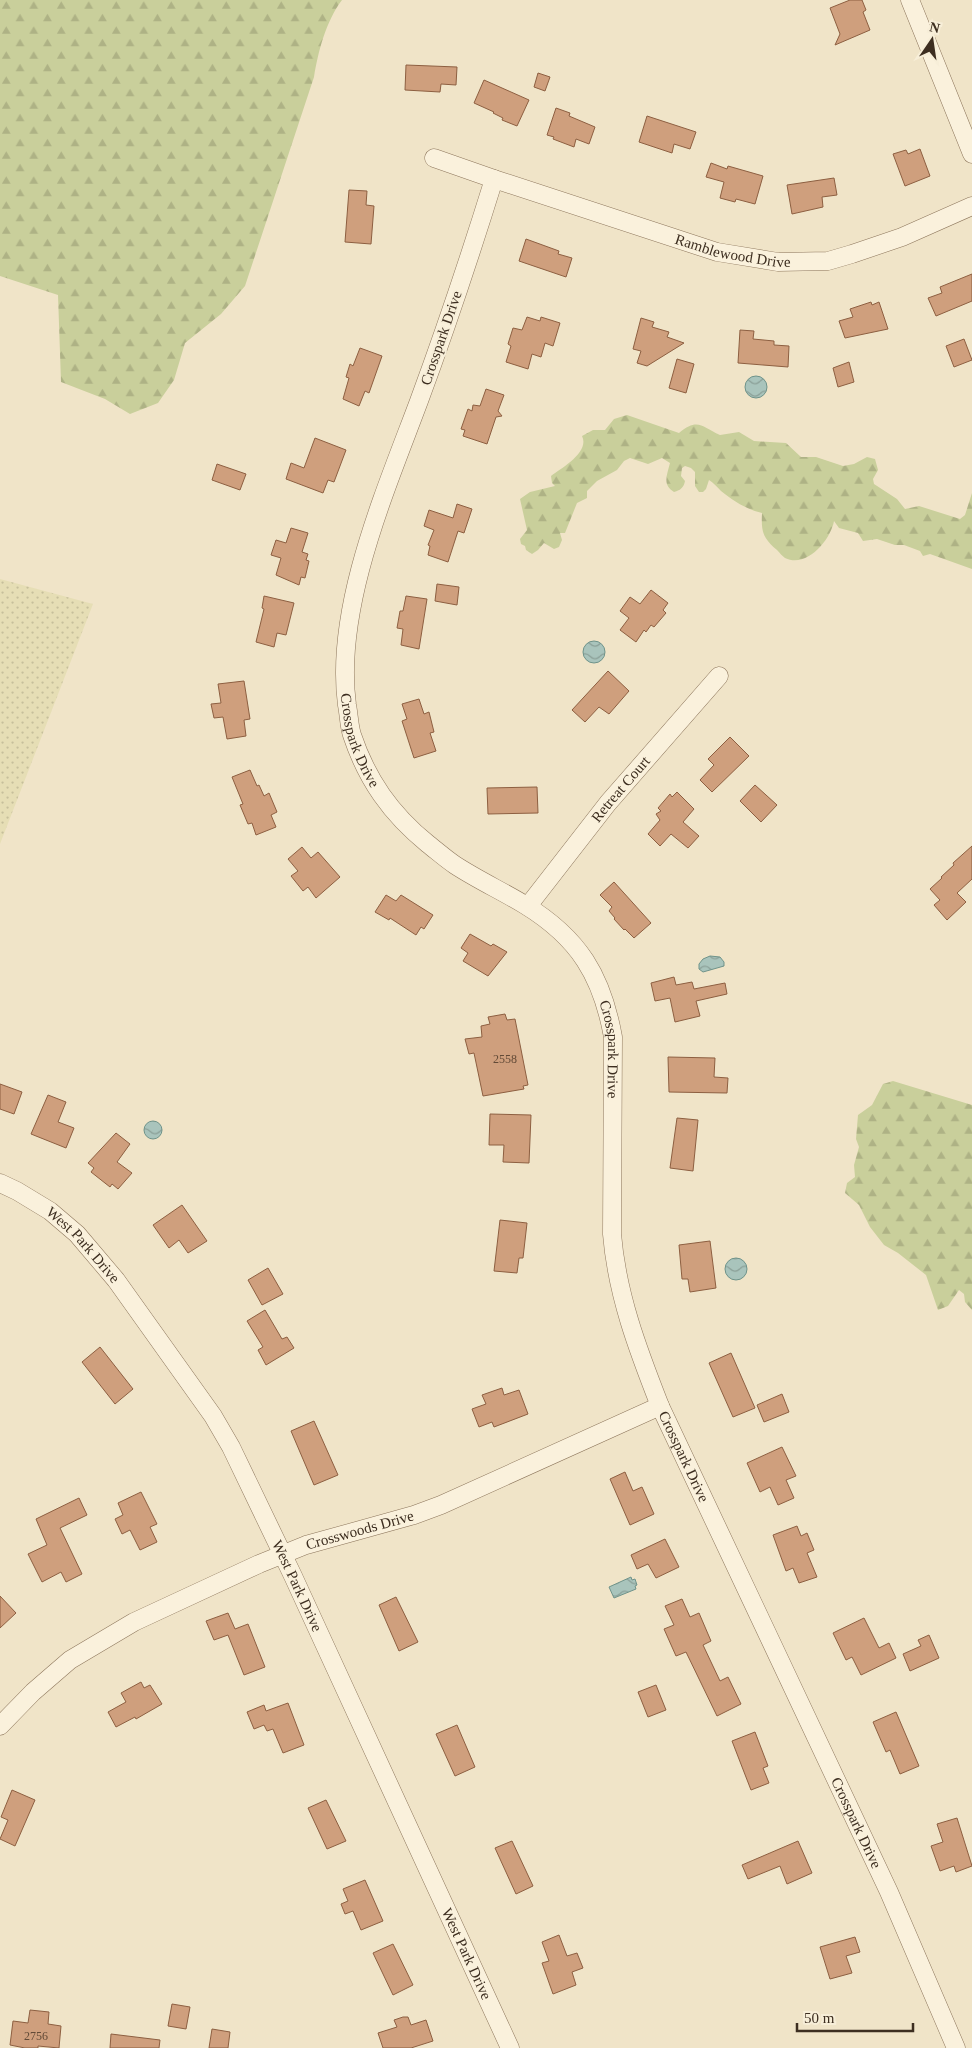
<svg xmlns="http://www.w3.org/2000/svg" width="972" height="2048" font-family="'Times New Roman',serif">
	<defs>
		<pattern id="farmland-dots" width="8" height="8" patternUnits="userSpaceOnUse" patternTransform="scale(1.25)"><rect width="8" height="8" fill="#e6deb5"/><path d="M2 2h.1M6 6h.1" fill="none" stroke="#c6bf9b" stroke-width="1.8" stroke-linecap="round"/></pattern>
		<pattern id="forest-firs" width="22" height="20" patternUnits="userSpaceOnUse" patternTransform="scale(1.25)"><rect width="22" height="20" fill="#c9cf9b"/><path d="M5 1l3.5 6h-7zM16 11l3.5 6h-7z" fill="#aeb285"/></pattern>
		<pattern id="water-waves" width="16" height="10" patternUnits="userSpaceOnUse" patternTransform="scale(1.25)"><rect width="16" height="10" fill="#a9c4bc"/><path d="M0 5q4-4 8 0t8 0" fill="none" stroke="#8ba098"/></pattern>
	</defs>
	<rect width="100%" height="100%" fill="#f0e4c8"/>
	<path fill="url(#farmland-dots)" d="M0 579 93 604 0 844Z"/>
	<path fill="url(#forest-firs)" d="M0 0H342C326 21 318 52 314 77L245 286 221 314 185 343 174 380 158 403 130 414 105 399 61 382 58 295 0 276Z
		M627 415 679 433C698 417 702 427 720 435L739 432 754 441 786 443 801 457H816L843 466 854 464 867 457 875 459 878 470 873 479 874 484 897 499 905 509 919 506 960 519 965 515 972 493V569L930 554 923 556 920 551 904 545H895L877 539 863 541 858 533 839 528 834 521C831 539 807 569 785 558 782 556 780 553 777 550 763 538 761 532 762 513 748 510 733 501 721 491 717 487 714 483 709 480L706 489 703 492H699L695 486V472L691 468 685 466 682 468 681 476 685 481C684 487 681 490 674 492 662 485 667 475 670 463L662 458 648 464 630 458 624 461 617 470 597 481 587 491V498L577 503 565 533H560L562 540 559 547 554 549 544 543 538 550 532 554 526 550 525 546 521 544 520 539 527 530 520 499 530 492 555 486 552 483 551 476C562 468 590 452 582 436L593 430H605L614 419Z
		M893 1081 972 1105V1310L965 1302 964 1294 959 1290 948 1306 938 1310 926 1275 898 1253 884 1245 870 1227 859 1205 845 1193 847 1183 855 1177 854 1165 859 1147 856 1139 858 1115 872 1105 883 1084Z"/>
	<path fill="url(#water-waves)" stroke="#6f938a" d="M745 387a11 11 0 1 1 22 0a11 11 0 1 1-22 0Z
		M583 652a11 11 0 1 1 22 0a11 11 0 1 1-22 0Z
		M710 956 720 957 724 962V966L703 972 699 969V964L703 959Z
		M144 1130a9 9 0 1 1 18 0a9 9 0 1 1-18 0Z
		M725 1269a11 11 0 1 1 22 0a11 11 0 1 1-22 0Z
		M631 1577 632 1580 635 1579 637 1585 635 1586 636 1589 614 1598 609 1587Z"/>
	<path fill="#cf9f7d" stroke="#8d5f41" d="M850 0H862L866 10 863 12 870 30 835 45 840 34 830 8Z
		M406 65 457 67 456 85 441 84 440 92 405 90Z
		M538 73 550 77 545 91 534 87Z
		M484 80 529 100 517 126 502 120 503 118 493 113 494 112 474 103Z
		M556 108 570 113 569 116 595 127 589 144 576 139 574 147 553 139 554 137 547 135Z
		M647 116 696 132 690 149 674 144 672 153 639 142Z
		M920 149 930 176 905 186 893 154 906 150 908 154Z
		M711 163 727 169 728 166 763 176 755 204 736 199 735 202 720 198 724 182 706 177Z
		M834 178 837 195 822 197 823 207 792 214 787 185Z
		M349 190 367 191 366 205 374 206 371 244 345 242Z
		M526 239 559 251 558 254 572 258 566 277 519 261Z
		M972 274V301L936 316 928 298 942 293 940 287Z
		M871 302 872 305 879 302 888 329 845 338 839 321 853 317 850 309Z
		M527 317 540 321 541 317 560 323 553 346 545 343 541 357 532 354 528 369 506 362 511 346 508 344 513 328 522 330Z
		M641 318 654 322 652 327 669 332 667 337 684 343 647 366 637 363 641 351 633 349Z
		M740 330 754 331 753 339 774 341V345L789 346 788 367 738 363Z
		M964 339 972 360 954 367 946 346Z
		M360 348 382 356 369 393 365 391 359 406 343 399 349 378 346 377 350 364 353 366Z
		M677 359 694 364 686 393 669 388Z
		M849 362 854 382 838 387 833 368Z
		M486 389 504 395 498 411 502 416 496 417 487 444 463 436 465 430 461 429 468 409 472 411 473 405 480 406Z
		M315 438 346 450 334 482 328 480 323 493 286 479 291 463 304 468Z
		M217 464 246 474 240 490 212 480Z
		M457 504 472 509 464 533 458 531 448 562 428 555 430 546 428 545 434 530 424 526 429 510 453 518Z
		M291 528 308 533 302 552 308 554 306 560 309 561 305 578 301 577 299 585 276 575 281 558 271 555 276 540 286 543Z
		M437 584 459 587 457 605 435 601Z
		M651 590 668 603 663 610 666 613 654 627 651 625 646 632 644 630 636 642 620 630 629 618 620 611 630 597 640 604Z
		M264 596 294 603 286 635 277 633 274 647 256 642 264 609 262 608Z
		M406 596 427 599 419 649 401 645 403 629 397 628 400 611H403Z
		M608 671 629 691 609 714 599 707 585 722 572 710Z
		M244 681 250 719 244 720 246 736 227 739 223 717 214 718 211 704 221 703 218 684Z
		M419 699 424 714 429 712 434 732 430 733 436 751 414 758 402 721 407 719 402 704Z
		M730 737 749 756 712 792 700 780 714 765 708 759Z
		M250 770 257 786 259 785 264 796 269 793 277 812 271 815 276 827 256 835 252 823 248 824 240 805 243 804 232 777Z
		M755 785 777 805 761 822 740 801Z
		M537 787 538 813 488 814 487 788Z
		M677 792 694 809 683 822 699 836 688 848 671 834 660 846 648 834 660 820 656 814 661 811 658 808 670 794 672 797Z
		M972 846V879L957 893 966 902 947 920 934 905 940 900 930 889 942 878 941 877 954 865 953 863Z
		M302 847 311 858 318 852 340 877 316 898 308 887 303 891 291 876 298 871 288 859Z
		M614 882 651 923 634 938 625 929 624 930 614 919 615 918 609 911 612 907 600 895Z
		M386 895 396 901 401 895 433 915 424 929 421 927 416 935 390 918 389 920 375 912Z
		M470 934 491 946 493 944 507 952 488 976 463 961 468 953 461 948Z
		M674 977 676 985 692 982 694 989 725 983 727 994 696 1001 700 1016 675 1022 670 998 655 1001 651 983Z
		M505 1014 507 1020 515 1019 528 1085 523 1086 524 1089 483 1096 474 1053 469 1054 465 1039 482 1037 481 1026 490 1024 488 1017Z
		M668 1057 715 1058 714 1077 728 1078 727 1093 669 1092Z
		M0 1084 22 1092 14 1114 0 1109Z
		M48 1095 66 1102 58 1122 74 1128 66 1148 31 1134Z
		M490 1114 531 1115 529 1163 503 1162 504 1145H489Z
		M677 1118 698 1120 693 1171 670 1168Z
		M116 1133 130 1144 117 1162 132 1173 118 1189 112 1184 110 1187 91 1172 94 1168 88 1163Z
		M182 1205 207 1241 188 1253 179 1240 169 1248 153 1225Z
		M500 1220 527 1223 523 1258H519L517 1273 494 1271Z
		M710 1241 716 1288 690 1292 688 1279H682L679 1245Z
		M268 1268 283 1294 262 1305 248 1280Z
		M265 1310 282 1339 287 1337 294 1348 266 1365 258 1350 263 1347 247 1321Z
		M100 1347 133 1389 115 1404 82 1362Z
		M731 1353 755 1408 733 1417 709 1363Z
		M502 1388 504 1395 519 1390 528 1414 494 1427 492 1422 479 1427 472 1409 486 1404 482 1395Z
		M782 1394 789 1412 764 1422 757 1405Z
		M314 1421 338 1475 314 1485 291 1431Z
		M782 1447 796 1476 786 1480 794 1498 778 1505 770 1487 760 1492 747 1463Z
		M625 1472 633 1491 642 1487 654 1514 630 1525 610 1479Z
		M141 1492 157 1524 150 1527 157 1542 140 1550 130 1530 122 1534 115 1519 123 1515 118 1503Z
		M79 1498 87 1515 60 1528 82 1574 66 1582 61 1572 42 1582 28 1554 47 1545 36 1519Z
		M797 1526 801 1536 807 1533 814 1550 807 1553 817 1577 799 1583 793 1568 786 1571 773 1535Z
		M665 1539 679 1567 656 1578 648 1564 637 1569 631 1555Z
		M0 1596 16 1613 0 1628Z
		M396 1597 418 1642 399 1651 379 1605Z
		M682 1599 690 1617 699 1613 711 1641 703 1645 720 1681 728 1677 741 1704 717 1716 686 1652 676 1656 664 1629 674 1625 665 1606Z
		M228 1613 235 1629 248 1624 265 1667 244 1675 228 1635 214 1640 206 1621Z
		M864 1618 879 1648 889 1643 896 1658 861 1675 852 1657 846 1660 833 1633Z
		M929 1635 939 1658 910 1671 903 1654 921 1646 918 1640Z
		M141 1682 144 1688 150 1685 162 1704 136 1719 135 1717 116 1727 108 1712 126 1702 121 1693Z
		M656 1685 666 1710 648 1717 638 1692Z
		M288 1703 304 1745 283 1753 273 1729 267 1731 264 1725 254 1729 247 1712 264 1705 266 1711Z
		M896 1712 919 1766 900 1774 890 1750 886 1752 873 1722Z
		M457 1725 475 1767 455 1776 436 1734Z
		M755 1732 768 1766 763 1768 769 1783 751 1790 732 1741Z
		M12 1790 35 1800 15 1846 0 1839 8 1820 1 1817Z
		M326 1800 346 1841 327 1849 308 1808Z
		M957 1818 972 1866 956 1872 954 1866 940 1871 931 1846 943 1842 937 1824Z
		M512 1841 533 1886 516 1894 495 1848Z
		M798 1841 812 1873 787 1884 780 1866 748 1879 742 1865Z
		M365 1880 383 1921 361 1930 353 1911 345 1914 341 1904 348 1901 343 1889Z
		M559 1935 567 1956 577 1953 583 1968 572 1972 576 1985 553 1994 542 1963 549 1961 542 1942Z
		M855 1937 860 1952 846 1956 852 1973 830 1979 820 1947Z
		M393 1944 413 1985 393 1995 373 1953Z
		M172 2004 190 2007 186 2029 168 2026Z
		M30 2010 49 2012 48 2024 61 2026 59 2048 38 2046V2048H25L10 2045 13 2021 28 2023Z
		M403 2017H408L411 2025 426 2020 433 2041 411 2048H383L378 2033 397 2027 394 2020Z
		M212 2029 230 2032 228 2048H209Z
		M111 2034 160 2040 159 2048H110Z"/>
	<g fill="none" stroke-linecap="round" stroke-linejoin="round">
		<defs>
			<g id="minor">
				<path d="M910 0 972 154"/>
				<path id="s1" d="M434 158 494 179C471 253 446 328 419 401 385 492 334 608 347 705 349 715 349 726 352 735 367 780 391 814 428 844 437 851 446 859 455 865 478 880 502 891 525 905 579 938 602 976 613 1037L612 1234C617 1295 638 1350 660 1406L889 1892 956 2048"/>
				<path id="s2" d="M494 179 717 252 778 262 828 261 852 254 902 237 972 206"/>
				<path id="s3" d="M528 906 608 803 719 676"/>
				<path id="s4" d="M0 1183 17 1191 50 1211 77 1234 116 1280 213 1416 231 1447 293 1576 510 2048"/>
				<path id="s5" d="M0 1726 33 1692 70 1660 134 1622 259 1564 306 1545 414 1515 441 1505 660 1406"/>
			</g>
		</defs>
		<use href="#minor" stroke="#8d765c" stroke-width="19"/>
		<use href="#minor" stroke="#faf1dc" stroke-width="18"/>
	</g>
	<g text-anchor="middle" stroke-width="4" stroke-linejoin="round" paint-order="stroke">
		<g font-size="12" fill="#624a37">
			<text x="505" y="1063">2558</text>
			<text x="36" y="2040">2756</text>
		</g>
		<g font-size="15" fill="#3d2e20" stroke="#f7eed8">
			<text dy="5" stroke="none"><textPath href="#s2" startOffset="250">Ramblewood Drive</textPath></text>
			<text transform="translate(441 338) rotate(-71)" y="5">Crosspark Drive</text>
			<text dy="5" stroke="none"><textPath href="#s1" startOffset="651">Crosspark Drive</textPath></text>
			<text dy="5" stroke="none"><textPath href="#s3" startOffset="149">Retreat Court</textPath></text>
			<text dy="5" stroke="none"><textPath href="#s1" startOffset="1070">Crosspark Drive</textPath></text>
			<text dy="5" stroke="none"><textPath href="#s4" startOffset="105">West Park Drive</textPath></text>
			<text dy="5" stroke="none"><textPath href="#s1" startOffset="1490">Crosspark Drive</textPath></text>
			<text dy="5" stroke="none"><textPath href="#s5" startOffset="415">Crosswoods Drive</textPath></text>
			<text dy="5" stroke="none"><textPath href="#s4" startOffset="510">West Park Drive</textPath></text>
			<text dy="5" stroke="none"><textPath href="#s1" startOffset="1895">Crosspark Drive</textPath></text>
			<text dy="5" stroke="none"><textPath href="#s4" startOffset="915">West Park Drive</textPath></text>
		</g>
	</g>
	<g transform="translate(932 40) rotate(13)" stroke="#f7eed8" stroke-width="4" paint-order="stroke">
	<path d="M0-4L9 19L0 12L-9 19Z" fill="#3d2e20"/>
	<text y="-8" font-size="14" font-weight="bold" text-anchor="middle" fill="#3d2e20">N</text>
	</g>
	<path d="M797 2023v8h116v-8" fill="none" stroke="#3d2e20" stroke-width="2.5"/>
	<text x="804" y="2023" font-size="15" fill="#3d2e20" stroke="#f7eed8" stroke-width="4" paint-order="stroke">50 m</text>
</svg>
